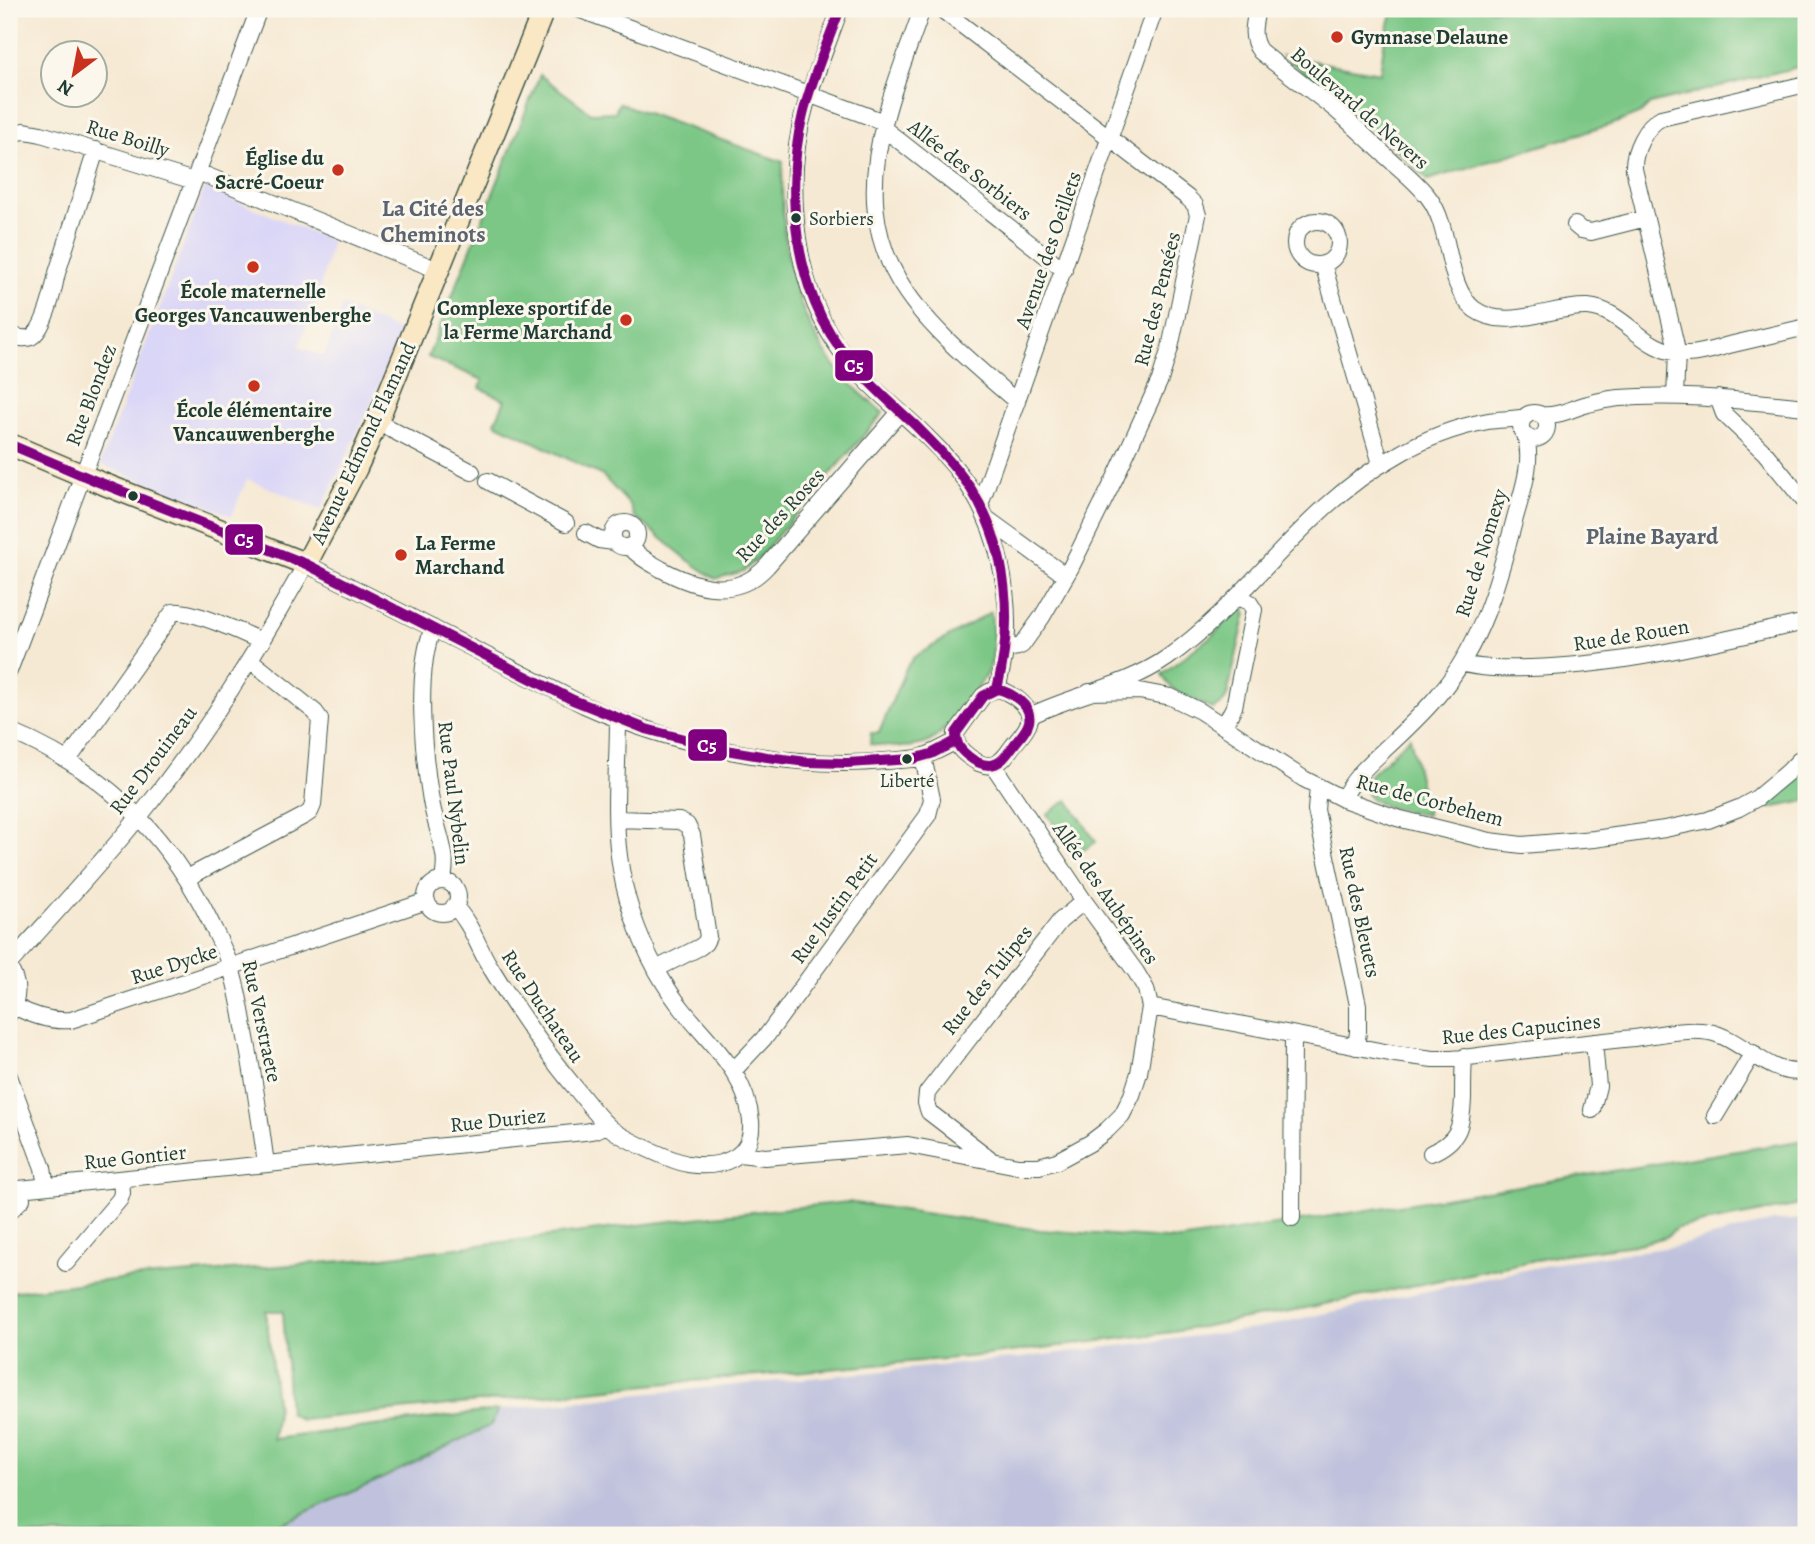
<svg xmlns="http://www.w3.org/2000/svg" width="1815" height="1544" font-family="Alegreya,serif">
	<rect width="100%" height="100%" fill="#fbf7ec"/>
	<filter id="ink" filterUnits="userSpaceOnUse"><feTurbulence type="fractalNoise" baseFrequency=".0143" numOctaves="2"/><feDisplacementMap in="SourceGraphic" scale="14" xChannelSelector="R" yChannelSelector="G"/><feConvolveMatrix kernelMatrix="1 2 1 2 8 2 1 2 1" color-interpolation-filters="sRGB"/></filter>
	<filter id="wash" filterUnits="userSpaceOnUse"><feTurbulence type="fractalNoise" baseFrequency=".00686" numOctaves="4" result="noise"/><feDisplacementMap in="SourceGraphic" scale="28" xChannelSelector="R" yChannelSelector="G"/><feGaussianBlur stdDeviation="1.57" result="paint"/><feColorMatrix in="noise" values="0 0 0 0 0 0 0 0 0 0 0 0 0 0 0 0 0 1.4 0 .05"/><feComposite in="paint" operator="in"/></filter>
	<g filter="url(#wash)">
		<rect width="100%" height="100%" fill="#f6e9d3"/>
		<path fill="#dad6f7" d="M205 188 332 241 318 296 299 347 324 356 342 306 401 332 371 404 321 510 247 479 232 516 100 464Z"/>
		<path fill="#c0c2dd" d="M1806 1219V1535H226L265 1530 381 1479 491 1425 498 1410 621 1396 1021 1358 1253 1329 1566 1261 1673 1247 1774 1221Z"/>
		<path fill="#7bc786" stroke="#4d825d" stroke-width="2" d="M1393 9H1806V65L1650 104 1641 113 1616 123 1428 180 1377 133 1283 56 1380 73 1384 44Z
			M540 75 591 113 615 112 619 103 783 162C779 231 790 307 833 363 847 382 866 398 883 413L761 555 744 571 715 579 688 560 634 516 630 505 603 476 495 423 505 400 480 388 483 380 428 357Z
			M1242 605 1246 613 1227 696 1222 704 1213 709C1195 700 1170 694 1162 674L1214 634Z
			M991 612C992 629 996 650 990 666 986 680 949 726 938 735 933 740 926 744 919 745 903 749 886 746 870 744L871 733H879L906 668 914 657Z
			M1410 737 1427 815C1413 812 1370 807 1366 791 1365 786 1368 780 1370 775Z
			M1806 770V801L1770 808 1762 804 1793 784Z
			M1068 800 1096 842 1075 855 1047 814Z
			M1806 1140V1204L1677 1228 1666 1237 1634 1245 1565 1254 1301 1309 1173 1332 978 1356 658 1384 301 1420 289 1413 283 1311H266L277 1411 273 1439 498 1410 491 1425 381 1479 265 1530 229 1535H9V1292L130 1278 368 1259 703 1217 848 1202 1040 1230 1180 1240Z"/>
	</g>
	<g filter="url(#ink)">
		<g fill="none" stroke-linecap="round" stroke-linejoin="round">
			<defs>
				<path id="street" d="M578 9 884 122
					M840 9C829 40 816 72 806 104 796 137 793 175 795 209 798 261 812 312 843 354 866 385 898 408 926 436 945 454 963 475 976 498 998 536 1008 587 1007 631 1006 651 1002 670 997 689
					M922 9C910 46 894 82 885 120 847 261 919 318 1017 402
					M941 9 1188 198 1195 205 1198 215 1170 348 1160 380 1115 478 1071 567 1042 617 1022 645 1018 647 1005 649
					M1257 9C1254 24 1250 38 1260 51 1285 72 1311 90 1336 110 1353 125 1370 141 1387 157 1401 170 1417 182 1429 198 1452 228 1445 286 1474 309 1506 333 1553 305 1588 307 1626 310 1641 353 1687 354 1701 354 1715 349 1729 345 1755 339 1780 333 1806 327
					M883 128 1064 270
					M9 133 25 131 41 134 194 181
					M198 172 440 271
					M1295 243a22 22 0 1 1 44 0a22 22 0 1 1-44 0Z
					M1575 225 1581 230 1591 232 1646 218
					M1323 264 1381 464
					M9 335C16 337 24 340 31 337 45 330 54 288 57 273L96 150
					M1675 396 1677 353 1675 341 1634 169C1633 152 1645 126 1661 118L1806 84
					M1718 398 1724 414 1765 453 1806 503
					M1521 426a13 13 0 1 1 26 0a13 13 0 1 1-26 0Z
					M1541 415C1557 417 1573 408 1588 404 1598 401 1609 399 1619 398 1682 393 1744 401 1806 407
					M377 422 472 472
					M488 481 566 523
					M980 505 1155 9
					M986 518 1066 576
					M613 535a12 12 0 1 1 24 0a12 12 0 1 1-24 0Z
					M586 533 599 540 614 542
					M630 547C639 557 649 562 661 569 696 588 736 600 767 566L900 412
					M433 628C415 671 423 754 431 801 434 819 441 836 444 854 446 863 444 872 443 881
					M1461 663C1483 670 1508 668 1530 668 1624 666 1715 641 1806 622
					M9 671 259 9
					M997 689C1005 690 1010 694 1016 698 1041 717 1027 728 1012 747 1007 754 1002 763 992 765 983 767 975 761 968 756 960 750 955 744 956 733L983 696 989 692Z
					M1089 692 1139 691 1171 697 1200 711 1304 779 1343 799 1397 818 1490 841 1522 845 1594 839 1665 829 1708 820 1739 808 1757 798 1788 772 1806 753
					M1030 716C1075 694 1125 687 1167 658 1250 600 1304 506 1394 457 1422 440 1456 427 1488 421 1500 419 1513 420 1525 417
					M1224 726 1234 707 1254 610 1249 602 1237 597
					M9 731C100 768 167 832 210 921 218 938 228 956 233 975 238 992 241 1010 244 1027 253 1073 260 1118 266 1164
					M68 760 173 612C190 609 244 633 262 642
					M1318 787 1316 810 1358 1005V1032L1356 1047
					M1343 799C1353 778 1367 766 1384 750 1403 732 1423 714 1440 693 1483 641 1498 582 1515 518 1522 492 1534 462 1525 435
					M617 819 679 821 687 825 692 835 708 937 705 943 700 947 656 969
					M187 878 304 816 310 812 313 805 320 719 315 712 250 660
					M426 897a16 16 0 1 1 32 0a16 16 0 1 1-32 0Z
					M454 906C471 923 477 945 489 965 516 1009 544 1051 577 1090 587 1102 596 1115 608 1126 620 1138 672 1161 688 1164 719 1169 754 1159 751 1121 746 1073 712 1046 684 1011 673 998 665 985 657 971 638 936 624 896 619 856 613 812 618 764 618 719
					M9 964C55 913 103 862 146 808 207 732 258 649 306 564L584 705C673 745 788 770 885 761 898 760 910 760 922 757 934 753 945 747 956 741
					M9 968C19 983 19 999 9 1014
					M14 1006C31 1015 51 1022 71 1020L427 901
					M1150 1007 1395 1054 1433 1059H1452C1512 1052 1573 1044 1634 1038 1656 1035 1686 1028 1709 1032 1744 1039 1768 1078 1806 1071
					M734 1070 767 1035 928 815 932 799 923 757
					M9 1076 43 1168 46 1186
					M1592 1110 1598 1086 1594 1042
					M1715 1116 1753 1053
					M1431 1153C1459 1141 1462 1126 1463 1098 1463 1084 1463 1071 1464 1057
					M740 1154 765 1157 908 1145 1018 1166H1039L1057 1161 1090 1143 1107 1130 1122 1115 1132 1095 1139 1073 1150 1007 1146 989 1136 972 1084 901 993 765
					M989 1158 929 1112 926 1103 927 1093 1060 921 1084 901
					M9 1190 584 1132 596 1130 606 1125
					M9 1212 22 1199 21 1189
					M1292 1218 1293 1035
					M66 1263 120 1199 122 1193 121 1179"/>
				<path id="secondary" d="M9 444 96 481 306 564 356 469 377 422 544 9"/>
			</defs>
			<use href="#street" stroke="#3f574c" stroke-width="18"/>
			<use href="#secondary" stroke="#3f574c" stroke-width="24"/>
			<use href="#street" stroke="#fff" stroke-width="16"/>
			<use href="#secondary" stroke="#fae7c3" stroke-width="21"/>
			<defs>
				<path id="bus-1" d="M840 9C827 44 812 78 803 114 788 175 792 245 815 303 836 356 874 387 915 425 935 445 955 465 971 489 1008 548 1014 622 997 689
					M9 444 96 481 306 564 573 700 646 729 726 750 767 757 807 762 847 763 913 759 931 754 956 741
					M997 689C1010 692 1033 705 1029 722 1027 731 1019 738 1014 745 1007 754 1001 765 989 765 981 765 974 761 968 756 960 750 956 744 956 733L983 696Z"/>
			</defs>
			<use href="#bus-1" stroke="#fbf7ec" stroke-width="16"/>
			<use href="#bus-1" stroke="#81007f" stroke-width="10"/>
		</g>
	</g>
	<g fill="#c8321e" stroke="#fbf7ec" stroke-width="2.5">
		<circle cx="1337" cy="37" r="7"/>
		<circle cx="338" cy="170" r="7"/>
		<circle cx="253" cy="267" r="7"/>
		<circle cx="626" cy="320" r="7"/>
		<circle cx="254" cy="386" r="7"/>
		<circle cx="401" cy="555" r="7"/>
	</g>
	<g fill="#1f3d34" stroke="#fbf7ec" stroke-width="2.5">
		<circle cx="796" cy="218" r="6"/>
		<circle cx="133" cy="496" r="6"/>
		<circle cx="907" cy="759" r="6"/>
	</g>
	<g text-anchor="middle" stroke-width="6" stroke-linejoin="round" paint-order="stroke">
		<g font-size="19" fill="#1f3d34" stroke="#fbf7ec" text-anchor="start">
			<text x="809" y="225">Sorbiers</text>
			<text x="907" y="787" text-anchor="middle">Liberté</text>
		</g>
		<g font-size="21" font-weight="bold" fill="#1f3d34" stroke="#fbf7ec" text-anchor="start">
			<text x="1351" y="44">Gymnase Delaune</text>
			<text x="324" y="165" text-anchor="end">Église du<tspan x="324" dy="24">Sacré-Coeur</tspan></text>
			<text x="253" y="298" text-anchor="middle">École maternelle<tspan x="253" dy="24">Georges Vancauwenberghe</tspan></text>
			<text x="612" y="315" text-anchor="end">Complexe sportif de<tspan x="612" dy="24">la Ferme Marchand</tspan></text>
			<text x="254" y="417" text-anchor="middle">École élémentaire<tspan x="254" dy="24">Vancauwenberghe</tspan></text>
			<text x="415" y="550">La Ferme<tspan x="415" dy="24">Marchand</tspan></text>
		</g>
		<g font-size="21" fill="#1f3d34" stroke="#fbf7ec">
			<text transform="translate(1360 108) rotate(41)" y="7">Boulevard de Nevers</text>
			<text transform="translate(128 138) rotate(17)" y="7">Rue Boilly</text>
			<text transform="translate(970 170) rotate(38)" y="7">Allée des Sorbiers</text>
			<text transform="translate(1048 250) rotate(-71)" y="7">Avenue des Oeillets</text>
			<text transform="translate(1157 299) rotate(-76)" y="7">Rue des Pensées</text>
			<text transform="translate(91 395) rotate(-69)" y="7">Rue Blondez</text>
			<text transform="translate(363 443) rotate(-65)" y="7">Avenue Edmond Flamand</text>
			<text transform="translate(780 515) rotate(-47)" y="7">Rue des Roses</text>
			<text transform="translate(1481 553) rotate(-73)" y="7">Rue de Nomexy</text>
			<text transform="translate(1631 635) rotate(-9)" y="7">Rue de Rouen</text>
			<text transform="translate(153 760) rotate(-53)" y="7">Rue Drouineau</text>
			<text transform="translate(454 793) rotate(83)" y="7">Rue Paul Nybelin</text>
			<text transform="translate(1430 800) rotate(15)" y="7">Rue de Corbehem</text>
			<text transform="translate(1106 893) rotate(55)" y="7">Allée des Aubépines</text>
			<text transform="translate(834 908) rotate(-54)" y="7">Rue Justin Petit</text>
			<text transform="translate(1360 912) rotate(78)" y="7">Rue des Bleuets</text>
			<text transform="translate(174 964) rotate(-18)" y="7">Rue Dycke</text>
			<text transform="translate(987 980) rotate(-52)" y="7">Rue des Tulipes</text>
			<text transform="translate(543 1006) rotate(56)" y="7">Rue Duchateau</text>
			<text transform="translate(262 1021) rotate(78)" y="7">Rue Verstraete</text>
			<text transform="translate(1521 1029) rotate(-6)" y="7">Rue des Capucines</text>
			<text transform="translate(498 1120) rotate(-6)" y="7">Rue Duriez</text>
			<text transform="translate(135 1157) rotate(-6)" y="7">Rue Gontier</text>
		</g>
		<g font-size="23" font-weight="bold" fill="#5c6470" stroke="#fbf7ec">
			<text x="433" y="216">La Cité des<tspan x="433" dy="26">Cheminots</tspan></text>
			<text x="1652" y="544">Plaine Bayard</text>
		</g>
	</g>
	<g stroke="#fbf7ec" stroke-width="2.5">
		<rect x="834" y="349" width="40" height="33" rx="7" fill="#81007f"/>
		<rect x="224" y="523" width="40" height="33" rx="7" fill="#81007f"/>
		<rect x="687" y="728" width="41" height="34" rx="7" fill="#81007f"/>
	</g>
	<g font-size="19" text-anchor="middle" font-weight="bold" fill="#fff">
		<text x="854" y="372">C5</text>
		<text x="244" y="546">C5</text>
		<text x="707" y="752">C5</text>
	</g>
	<rect width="1815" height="1544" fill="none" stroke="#fbf7ec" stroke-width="35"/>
	<g transform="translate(74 74) rotate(212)"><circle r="33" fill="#fbf7ec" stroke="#a3ada2" stroke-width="2"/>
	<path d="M0-5L12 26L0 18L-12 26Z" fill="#c8321e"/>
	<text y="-10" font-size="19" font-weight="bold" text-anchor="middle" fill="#1f3d34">N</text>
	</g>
</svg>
